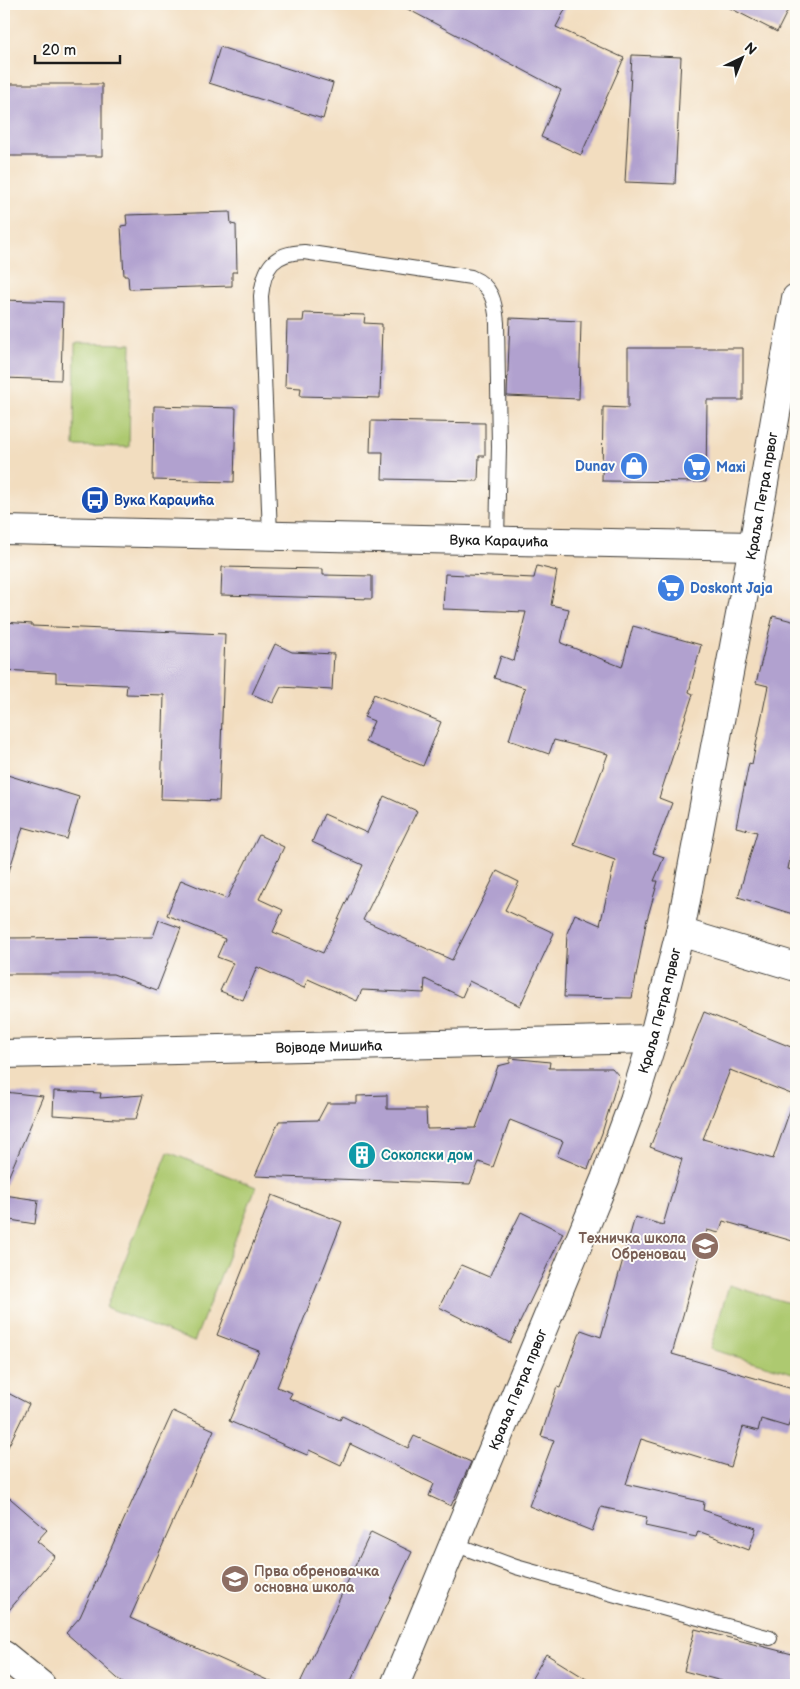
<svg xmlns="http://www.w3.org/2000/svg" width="800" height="1689" font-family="'Balsamiq Sans',sans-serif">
	<rect width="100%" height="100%" fill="#fdfcf7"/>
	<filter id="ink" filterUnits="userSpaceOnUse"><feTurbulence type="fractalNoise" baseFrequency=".02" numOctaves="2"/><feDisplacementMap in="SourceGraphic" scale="10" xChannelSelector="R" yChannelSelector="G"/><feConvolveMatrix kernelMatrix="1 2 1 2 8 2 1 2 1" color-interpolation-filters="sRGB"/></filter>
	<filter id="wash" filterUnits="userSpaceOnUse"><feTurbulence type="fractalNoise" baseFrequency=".0096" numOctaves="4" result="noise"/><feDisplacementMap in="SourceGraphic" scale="20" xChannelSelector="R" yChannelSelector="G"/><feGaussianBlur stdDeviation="1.12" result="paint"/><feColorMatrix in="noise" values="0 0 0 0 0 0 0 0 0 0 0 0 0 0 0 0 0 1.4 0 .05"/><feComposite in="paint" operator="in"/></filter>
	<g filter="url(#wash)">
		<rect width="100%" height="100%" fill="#f2ddbf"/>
		<path fill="#adc970" stroke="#647246" d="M75 343 131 344 129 447 74 446Z
			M168 1152 256 1187 194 1342 106 1307Z
			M729 1285 796 1305V1374L710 1349Z"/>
		<g id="blocks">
			<path fill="#b1a1cf" d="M398 4H568L556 27 624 58 581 155 541 137 561 90Z
				M722 4H791L777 32Z
				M220 47 333 83 323 119 209 83Z
				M632 55 681 57 675 184 625 182Z
				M4 84H102V156H4Z
				M230 212 231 224 236 225 237 272H232V286L129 289 128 276H124L121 226 127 225 126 215Z
				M4 300 63 302 61 380 4 378Z
				M304 313 365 315 364 323 382 324 380 398 300 396 301 388 285 387 287 321H303Z
				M510 318 581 321 579 399 507 396Z
				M628 348H743V400H707L706 482 602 481 603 407 628 408Z
				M154 406 236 408 234 482 153 480Z
				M371 421 485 423V456H479L478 481 382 479 383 452H370Z
				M537 566 557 571 551 605 569 609 561 643 622 667 633 626 701 645 689 692 693 694 659 798 672 803 653 853 664 857 654 881H658L646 923 632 998 564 997 567 933 575 914 600 925 615 860 574 845 608 754 554 740 549 754 509 740 525 688 494 678 501 656 514 661 526 612 443 609 445 574 534 578Z
				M222 567 323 569V575L372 576V599L221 595Z
				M773 616 796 622V828L788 869 796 871V915L738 897 757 832 736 827 749 763 752 764 768 686 756 683Z
				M4 622 32 624V626L225 634 219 801 161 799 164 695 126 694 127 685 56 682V673L4 670Z
				M275 644 292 652 334 654 332 690 281 687 273 703 252 694Z
				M374 694 441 722 423 766 365 742 374 721 364 717Z
				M4 774 79 797 67 839 23 827 9 871H4Z
				M384 796 417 811 363 920 452 960 497 871 519 882 505 910 554 933 520 1006 469 981 462 997 425 979 424 993 362 990 357 1001 308 979 304 988 257 967 243 1000 220 991 233 963 217 957 225 939 167 915 181 880 227 899 259 835 284 847 259 899 283 910 273 932 323 953 363 865 312 842 324 814 367 833Z
				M159 920 181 928 157 990 113 974H4V938L153 937Z
				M704 1012 796 1049V1096L730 1070 703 1139 773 1159 793 1102H796V1242L723 1221 719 1233 707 1230 672 1354 796 1390V1398L788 1427 761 1419 758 1431 743 1427 731 1467 641 1439 626 1484 704 1502 703 1510 756 1528 749 1550 698 1531 696 1537 645 1526 647 1517 601 1507 592 1531 529 1506 554 1440 541 1436 557 1387 560 1388 581 1330 601 1337 635 1217 663 1225 682 1159 650 1147Z
				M510 1058 550 1062 549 1068H612L619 1076 602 1133 588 1169 557 1156 563 1141 510 1120 493 1167 479 1162 470 1184 255 1176 279 1121 318 1120 327 1103H357V1096L387 1095V1109H426L427 1129 476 1128 498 1066 510 1063Z
				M54 1091 101 1093 100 1098 143 1095 136 1119H116L53 1115Z
				M4 1092 43 1096 4 1187Z
				M4 1195 38 1200 35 1224 4 1219Z
				M272 1195 342 1222 277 1387 292 1393 289 1398 340 1420 342 1416 408 1448 414 1436 471 1462 451 1506 429 1496 434 1484 350 1444 341 1465 309 1450 307 1455 229 1421 259 1351 217 1335Z
				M521 1212 563 1233 510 1343 439 1307 461 1265 489 1277Z
				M4 1391 29 1404 4 1455Z
				M173 1411 214 1430 130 1618 278 1685H125L66 1633 80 1617Z
				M4 1493 47 1530 37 1541 55 1556 4 1616Z
				M371 1532 412 1552 349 1685H299Z
				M695 1629 796 1655V1685H737L684 1671Z
				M546 1654 596 1685H528Z"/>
		</g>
	</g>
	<g filter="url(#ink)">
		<use href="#blocks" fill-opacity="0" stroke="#3c3934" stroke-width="1"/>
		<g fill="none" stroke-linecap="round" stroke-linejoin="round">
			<defs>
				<path id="service" d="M270 535 261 296C264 267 273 253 304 252L471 277C492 286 495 301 497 323L499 447 497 540
					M454 1544 516 1567 770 1638"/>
				<g id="minor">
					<path id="s1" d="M4 530 753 546"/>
					<path d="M680 932 796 967"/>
					<path id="s2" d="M4 1054 653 1039"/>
				</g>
				<g id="tertiary">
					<path d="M4 1655 41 1685"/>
					<path id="s3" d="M395 1685 605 1179 634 1100 653 1039 680 932 753 546 796 298"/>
				</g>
			</defs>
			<use href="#service" stroke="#3c3934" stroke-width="16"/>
			<use href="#minor" stroke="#3c3934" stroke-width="30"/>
			<use href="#tertiary" stroke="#3c3934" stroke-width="30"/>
			<use href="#service" stroke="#fff" stroke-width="14"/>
			<use href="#minor" stroke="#fff" stroke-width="28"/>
			<use href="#tertiary" stroke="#fff" stroke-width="28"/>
		</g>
	</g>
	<defs>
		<symbol id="shop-disc" viewBox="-11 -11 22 22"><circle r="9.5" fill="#3f7fe0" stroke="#fdfcf7"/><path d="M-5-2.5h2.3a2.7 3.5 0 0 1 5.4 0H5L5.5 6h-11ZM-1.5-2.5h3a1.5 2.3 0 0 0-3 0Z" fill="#fff"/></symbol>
		<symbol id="supermarket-disc" viewBox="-11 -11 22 22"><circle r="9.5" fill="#3f7fe0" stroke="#fdfcf7"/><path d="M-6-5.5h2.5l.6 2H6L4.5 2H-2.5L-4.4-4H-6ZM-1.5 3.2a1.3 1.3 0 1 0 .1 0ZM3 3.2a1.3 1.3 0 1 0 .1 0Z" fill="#fff"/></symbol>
		<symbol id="bus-disc" viewBox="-11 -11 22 22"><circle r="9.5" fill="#1a4fb4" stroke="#fdfcf7"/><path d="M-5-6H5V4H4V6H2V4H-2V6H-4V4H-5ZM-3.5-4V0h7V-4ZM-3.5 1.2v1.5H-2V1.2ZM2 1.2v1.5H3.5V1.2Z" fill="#fff"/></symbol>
		<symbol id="building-disc" viewBox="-11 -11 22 22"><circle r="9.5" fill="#0f9aa8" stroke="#fdfcf7"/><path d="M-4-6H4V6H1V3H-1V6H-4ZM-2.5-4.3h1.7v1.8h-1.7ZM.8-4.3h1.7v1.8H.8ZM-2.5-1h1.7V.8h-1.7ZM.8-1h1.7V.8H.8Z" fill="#fff"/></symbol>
		<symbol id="school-disc" viewBox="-11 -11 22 22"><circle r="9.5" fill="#8d6e63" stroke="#fdfcf7"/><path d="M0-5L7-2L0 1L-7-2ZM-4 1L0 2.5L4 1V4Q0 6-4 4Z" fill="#fff"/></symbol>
	</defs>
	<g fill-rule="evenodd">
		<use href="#shop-disc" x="618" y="450" width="32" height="32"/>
		<use href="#supermarket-disc" x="681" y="451" width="32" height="32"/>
		<use href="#bus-disc" x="79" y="484" width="32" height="32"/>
		<use href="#supermarket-disc" x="655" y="572" width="32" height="32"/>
		<use href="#building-disc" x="346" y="1139" width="32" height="32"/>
		<use href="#school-disc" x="689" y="1230" width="32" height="32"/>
		<use href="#school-disc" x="219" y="1563" width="32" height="32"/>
	</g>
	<g text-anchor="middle" stroke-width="4" stroke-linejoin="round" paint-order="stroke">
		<g font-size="14" font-weight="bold" fill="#366cbe" stroke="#fdfcf7" text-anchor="start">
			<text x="615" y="471" text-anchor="end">Dunav</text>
			<text x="716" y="472">Maxi</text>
			<text x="690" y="593">Doskont Jaja</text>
		</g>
		<g font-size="14" fill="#1c1c1c" stroke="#fdfcf7">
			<text dy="5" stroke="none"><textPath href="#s3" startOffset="1250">Краља Петра првог</textPath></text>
			<text dy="5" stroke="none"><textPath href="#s1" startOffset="495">Вука Караџића</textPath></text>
			<text dy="5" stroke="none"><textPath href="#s3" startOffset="725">Краља Петра првог</textPath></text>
			<text dy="5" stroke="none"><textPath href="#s2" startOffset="325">Војводе Мишића</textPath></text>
			<text dy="5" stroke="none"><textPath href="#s3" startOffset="320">Краља Петра првог</textPath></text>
		</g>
		<g font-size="14" font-weight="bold" fill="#164399" stroke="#fdfcf7" text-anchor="start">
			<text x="114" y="505">Вука Караџића</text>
		</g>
		<g font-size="14" font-weight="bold" fill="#0d838f" stroke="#fdfcf7" text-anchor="start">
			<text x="381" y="1160">Соколски дом</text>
		</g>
		<g font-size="14" font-weight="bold" fill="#785e54" stroke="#fdfcf7" text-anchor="end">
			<text x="686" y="1243">Техничка школа<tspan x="686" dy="16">Обреновац</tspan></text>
			<text x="254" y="1576" text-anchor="start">Прва обреновачка<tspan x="254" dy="16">основна школа</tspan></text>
		</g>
	</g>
	<rect width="800" height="1689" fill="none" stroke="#fdfcf7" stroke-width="20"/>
	<g transform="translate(742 58) rotate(43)" stroke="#fdfcf7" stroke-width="4" paint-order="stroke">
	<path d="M0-4L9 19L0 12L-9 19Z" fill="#1c1c1c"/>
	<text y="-8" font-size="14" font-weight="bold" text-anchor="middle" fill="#1c1c1c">N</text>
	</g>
	<path d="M35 55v8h85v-8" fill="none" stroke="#1c1c1c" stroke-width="2.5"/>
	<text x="42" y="55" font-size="15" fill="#1c1c1c" stroke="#fdfcf7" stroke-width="4" paint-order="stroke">20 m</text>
</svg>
